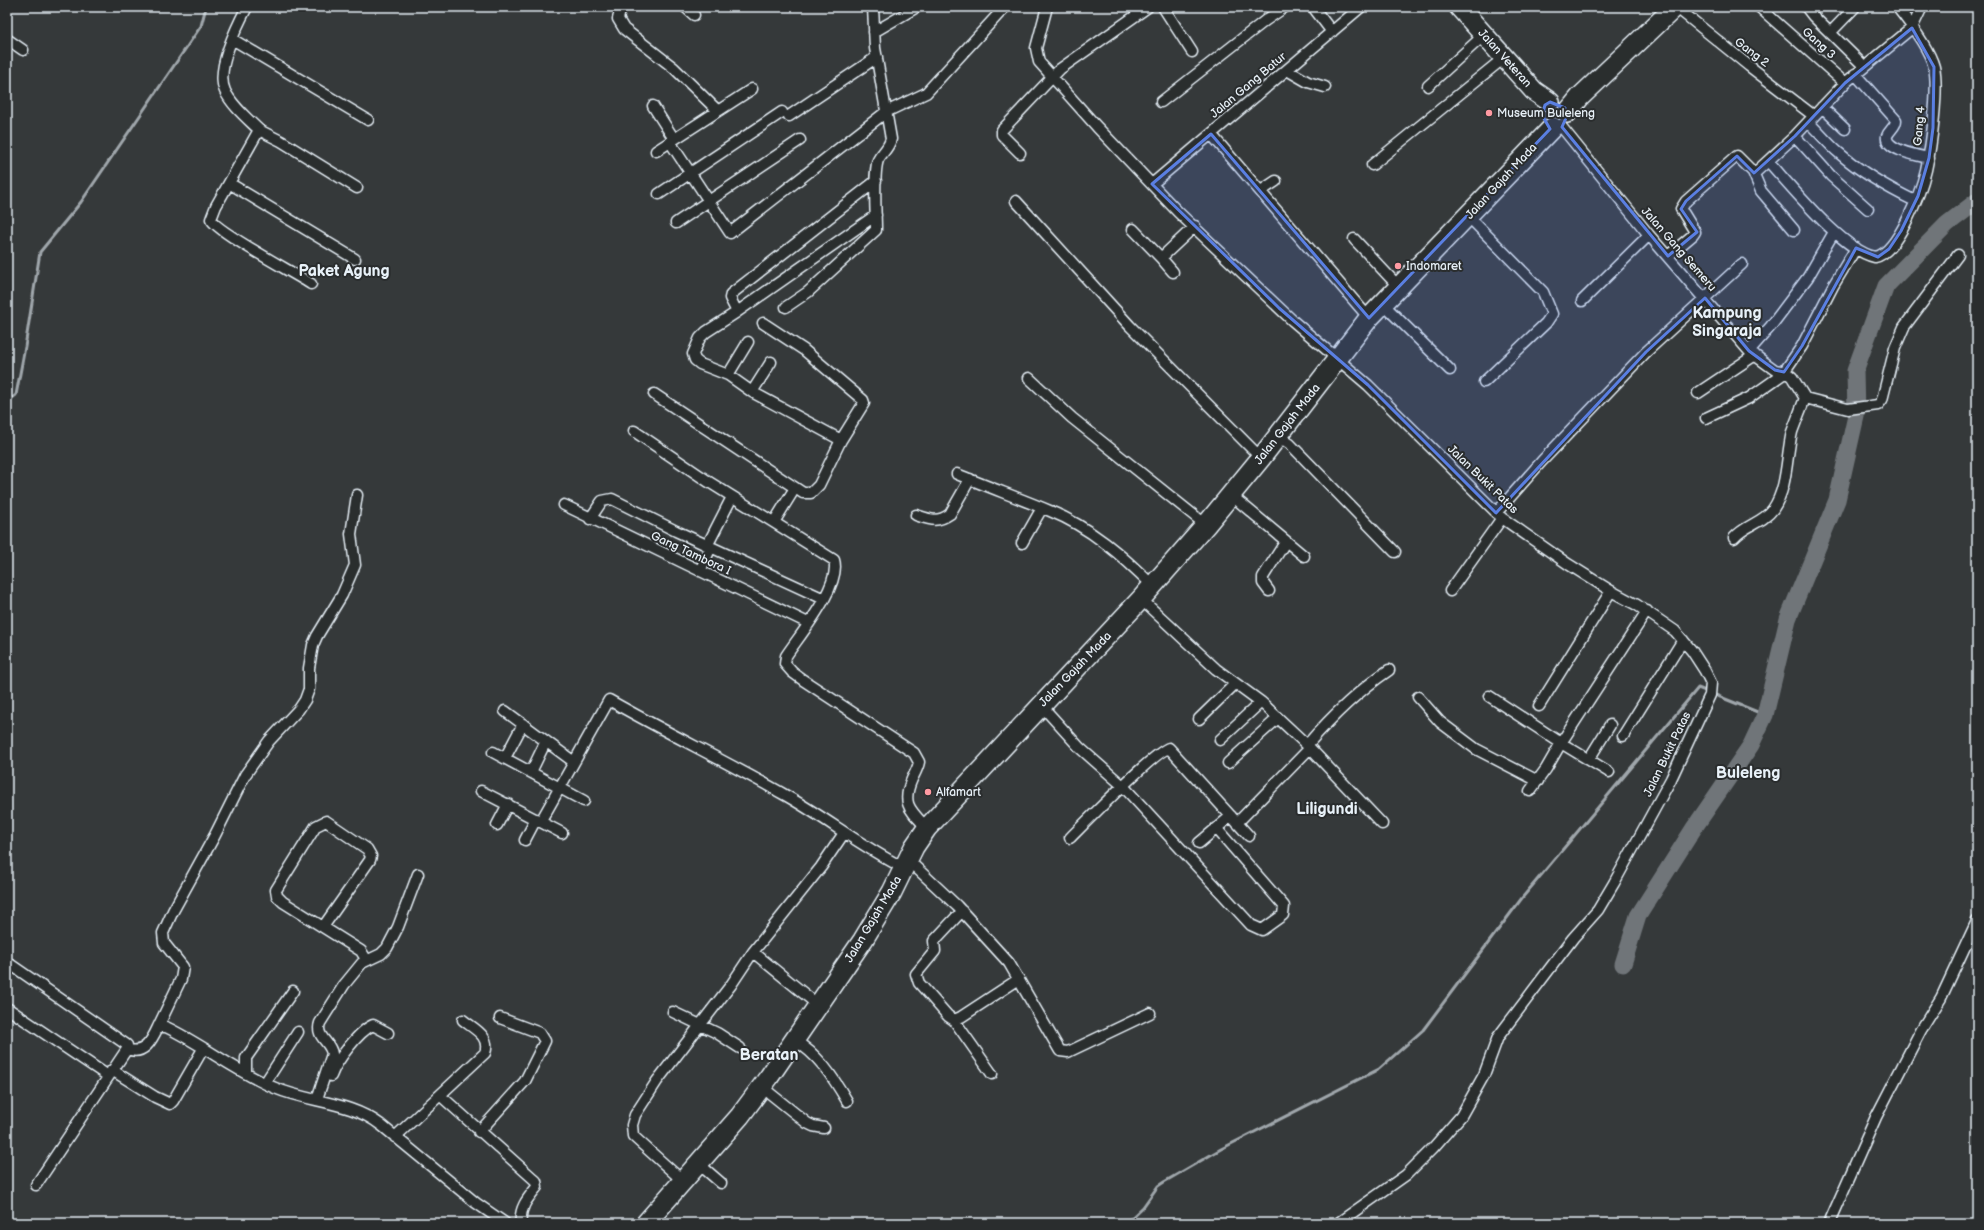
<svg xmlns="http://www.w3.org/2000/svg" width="1984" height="1230" font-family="'Balsamiq Sans',sans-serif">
	<rect width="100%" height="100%" fill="#35393a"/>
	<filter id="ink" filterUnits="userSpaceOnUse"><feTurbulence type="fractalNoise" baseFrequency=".025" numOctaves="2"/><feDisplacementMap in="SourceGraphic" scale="8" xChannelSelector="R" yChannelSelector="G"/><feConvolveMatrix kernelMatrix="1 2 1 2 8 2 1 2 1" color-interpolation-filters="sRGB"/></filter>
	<g filter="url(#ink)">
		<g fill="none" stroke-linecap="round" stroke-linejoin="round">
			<path stroke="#a0a7ac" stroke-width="3" d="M7 402 16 395 25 347 40 252 81 202 201 26 206 7
				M1126 1223 1143 1207 1158 1186 1164 1182 1221 1149 1379 1069 1423 1030 1522 898 1698 688 1765 715"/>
			<path stroke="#707579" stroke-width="17" d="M1623 964 1638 916 1694 828 1751 745 1765 715 1788 619 1837 500 1856 416 1855 371 1886 286 1947 224 1977 201"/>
			<defs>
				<path id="street" d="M247 7C237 26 215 70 225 91 232 106 248 119 259 130L216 206 211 219C215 231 296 274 311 284
					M621 7 618 19 624 29 674 68 717 110
					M685 7 694 15
					M1047 7 1036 48 1039 62 1097 127 1178 212 1293 321 1368 385 1502 518 1568 564 1611 591 1637 605 1675 631 1692 651 1705 671 1711 683 1710 695 1671 779 1614 883 1598 910 1573 938 1498 1037 1484 1075 1461 1116 1433 1148 1406 1175 1338 1223
					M1163 7 1192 52
					M1313 7 1332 32
					M1676 7 1749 66 1814 116
					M1759 7 1845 83
					M1806 7 1813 16 1864 66
					M874 32 917 7
					M1830 33 1855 7
					M7 39 23 50
					M232 39 368 120
					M1287 70 1308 82 1325 87
					M1855 74 1896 120C1896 127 1889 130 1887 136 1884 150 1920 156 1929 158
					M1428 86 1484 35
					M1161 102 1266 20 1285 7
					M653 106 674 139
					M1822 107 1845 129
					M789 116 877 57
					M1808 122C1819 132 1828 144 1839 153 1862 173 1888 188 1915 201
					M1560 125 1649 235 1749 351 1775 370 1786 372 1792 377 1805 398 1848 409 1878 405 1882 400 1895 348 1904 327 1958 255
					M259 130 281 141 357 188
					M1211 134 1369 318
					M1795 136 1831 176 1868 209
					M670 142 730 233 886 112 926 93 1005 7
					M656 151 752 89
					M1020 153 1002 135V130L1060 69 1148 7
					M1768 161C1791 186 1843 251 1875 257 1898 253 1921 191 1926 170 1931 148 1939 89 1934 67 1929 48 1909 22 1897 7
					M1372 165 1505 57
					M1753 172 1761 191 1794 230
					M229 183 355 259
					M1152 184 1361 7
					M1261 191 1276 181
					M659 194 782 112
					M1016 201 1130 326 1261 458
					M1468 216 1543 292 1552 314 1546 323 1484 382
					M676 223 800 140
					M1133 229 1161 258
					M1354 239 1399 287
					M1668 256 1693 235 1695 232 1681 209 1686 201 1737 156 1753 172 1757 171 1795 136 1845 83 1912 28 1922 7
					M1173 272 1161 258 1195 226
					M1582 301 1649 235
					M1382 303 1450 370
					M786 307 808 292 876 230C876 213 873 174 878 160 881 153 888 150 891 139L875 48 873 7
					M737 312 730 298 731 294 876 181
					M1749 351 1771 326 1808 277 1834 232
					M1784 372 1802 346 1833 286 1856 248
					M728 375 748 342
					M1029 378 1072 418 1206 525
					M752 392 771 362
					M1698 393 1755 355
					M654 394 803 493H811L819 485 841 440 864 403 863 400 804 350 763 323
					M1706 418 1749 398 1786 372
					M634 431 709 482 834 560C842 585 799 636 786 656L785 664 792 672 803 680 914 753 919 762C918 768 915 773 912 779 901 804 910 810 927 828
					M1278 436 1290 444 1395 552
					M841 440 752 392 728 375 700 364 695 360 693 354 700 338 706 332 737 312 876 215
					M957 474C988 487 1019 498 1050 511 1090 527 1123 556 1153 586
					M1231 495 1304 556
					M564 505 808 623
					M1496 513 1542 461 1646 352 1742 264
					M916 515C931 520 937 523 950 514L970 479
					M590 519 602 501 612 499 676 531 824 599
					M774 522 795 488
					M1734 538C1745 525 1763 523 1773 509 1788 487 1786 457 1792 432 1796 421 1801 409 1805 398
					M1022 543 1042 508
					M707 546 732 497
					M700 571 711 547
					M1269 591 1263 583V577L1286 541
					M1450 591 1502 518
					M1141 599 1216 669 1261 702 1307 745 1382 824
					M1489 696 1561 743 1647 611
					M1418 697 1440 722 1476 749 1538 781
					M1041 705 1080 748 1123 786 1251 925 1262 930 1283 915 1284 906 1216 828
					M1539 706 1611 591
					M505 711 574 762
					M1199 719 1235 684
					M1623 736 1683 640
					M1220 740 1261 702
					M1307 745C1332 716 1358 691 1389 670
					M493 752 584 801
					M505 758 523 724
					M1589 759 1610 725
					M1228 763 1278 718
					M531 772 546 741
					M481 791 562 833
					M1530 791 1546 769 1561 743 1609 772
					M541 821 609 700C667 733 727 762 785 795 826 818 862 847 904 868
					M1237 823 1310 748
					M497 825 508 804
					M1070 838C1085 823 1155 751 1169 748L1249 836
					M525 840 536 819
					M1199 843 1231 816
					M908 860 957 906 1009 963 1060 1051 1068 1052 1150 1013
					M962 911 934 941 935 951 916 974 919 983 948 1016 954 1020 961 1017 1019 979
					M323 927 370 860 371 856 367 849 326 821 316 826 276 890 277 896 283 902 361 951 366 959
					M753 952 818 1005
					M7 962 127 1045V1049L36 1185
					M7 1008 108 1076
					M673 1012 717 1033 740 1048
					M954 1020 992 1074
					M158 1027 181 979 183 967 164 943 163 933 173 911 215 835 245 775 269 741 299 709 305 700 309 689V668L313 645 317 636 342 595 355 565 351 534 357 495
					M794 1040C818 1054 833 1077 847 1101
					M127 1049C144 1056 152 1040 158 1027H166C204 1045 236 1072 275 1088 310 1103 350 1101 381 1125L476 1203 505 1223
					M112 1070 155 1097 170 1104 173 1101 203 1049
					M246 1073V1058L293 991
					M331 1076C336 1061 359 1031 373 1025L388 1033
					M265 1083 298 1032
					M762 1087 807 1123 813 1126 824 1128
					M441 1096 536 1181 537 1187C528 1198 519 1208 521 1223
					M317 1099 332 1054C331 1042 315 1037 320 1023L344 985 362 963 381 954 387 948 398 927 418 874
					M479 1132 525 1081 545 1041 540 1033 500 1018
					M395 1137 485 1053C491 1036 474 1029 463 1020
					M699 1164 721 1183
					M684 1182 633 1136 632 1125 635 1115 657 1081 731 985 753 952 821 867 844 833
					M1829 1223 1876 1117 1921 1030 1941 998 1977 921"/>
				<path id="highway" d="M1459 7 1534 91 1550 102
					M1567 113 1580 97 1675 7
					M646 1223 740 1116 769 1077 863 940 892 892 914 847 927 828 1141 599 1206 525 1261 458 1369 318 1553 127"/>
			</defs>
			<use href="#street" stroke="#e8f1f8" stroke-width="13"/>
			<use href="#highway" stroke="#e8f1f8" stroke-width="22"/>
			<use href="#street" stroke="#2a2d2e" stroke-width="10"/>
			<use href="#highway" stroke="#2a2d2e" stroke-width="19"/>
		</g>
	</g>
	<path fill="#5a7fe2" fill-opacity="0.2" stroke="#5a7fe2" stroke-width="3" stroke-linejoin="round" d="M1912 28 1934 67 1933 128 1929 158 1918 196 1901 231 1889 249 1878 257 1856 248 1802 346 1784 372 1775 370 1749 351 1705 298 1646 352 1496 513 1368 385 1279 308 1152 184 1211 134 1369 318 1550 129 1542 115 1545 105 1550 102 1565 108 1566 118 1562 127 1668 256 1697 232 1681 209 1686 201 1737 156 1754 173 1795 136 1845 83Z"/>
	<g fill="#ff9aa2" stroke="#2a2d2e" stroke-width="1.5">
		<circle cx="1489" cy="113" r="4"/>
		<circle cx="1398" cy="266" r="4"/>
		<circle cx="928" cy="792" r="4"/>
	</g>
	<g text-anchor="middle" stroke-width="4" stroke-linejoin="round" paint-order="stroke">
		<g font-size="12" fill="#e8f1f8" stroke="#2a2d2e">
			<text transform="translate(1819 43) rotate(42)" y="4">Gang 3</text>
			<text transform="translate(1752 52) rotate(37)" y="4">Gang 2</text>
			<text transform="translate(1505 58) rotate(48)" y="4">Jalan Veteran</text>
			<text transform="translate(1248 85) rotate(-40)" y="4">Jalan Gang Batur</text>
			<text transform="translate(1919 126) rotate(-85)" y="4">Gang 4</text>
			<text transform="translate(1501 181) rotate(-47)" y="4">Jalan Gajah Mada</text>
			<text transform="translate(1679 249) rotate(49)" y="4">Jalan Gang Semeru</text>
			<text transform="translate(1287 424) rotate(-52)" y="4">Jalan Gajah Mada</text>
			<text transform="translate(1483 479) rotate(44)" y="4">Jalan Bukit Patas</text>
			<text transform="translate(691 553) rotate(25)" y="4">Gang Tambora I</text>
			<text transform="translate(1075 669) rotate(-46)" y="4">Jalan Gajah Mada</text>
			<text transform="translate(1667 754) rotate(-64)" y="4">Jalan Bukit Patas</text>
			<text transform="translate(873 919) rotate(-59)" y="4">Jalan Gajah Mada</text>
		</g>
		<g font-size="12" fill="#e8f1f8" stroke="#2a2d2e" text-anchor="start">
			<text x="1497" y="117">Museum Buleleng</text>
			<text x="1406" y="270">Indomaret</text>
			<text x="936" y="796">Alfamart</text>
		</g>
		<g font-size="16" font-weight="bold" fill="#e8f1f8" stroke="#2a2d2e">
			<text x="344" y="276">Paket Agung</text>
			<text x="1727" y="318">Kampung<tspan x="1727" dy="18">Singaraja</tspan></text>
			<text x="1748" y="778">Buleleng</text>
			<text x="1327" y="814">Liligundi</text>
			<text x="769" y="1060">Beratan</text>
		</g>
	</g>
	<rect width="1984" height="1230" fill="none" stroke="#2a2d2e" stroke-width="24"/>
	<rect x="12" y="12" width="1960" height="1206" fill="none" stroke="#e8f1f8" stroke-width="1.5" filter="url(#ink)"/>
</svg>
